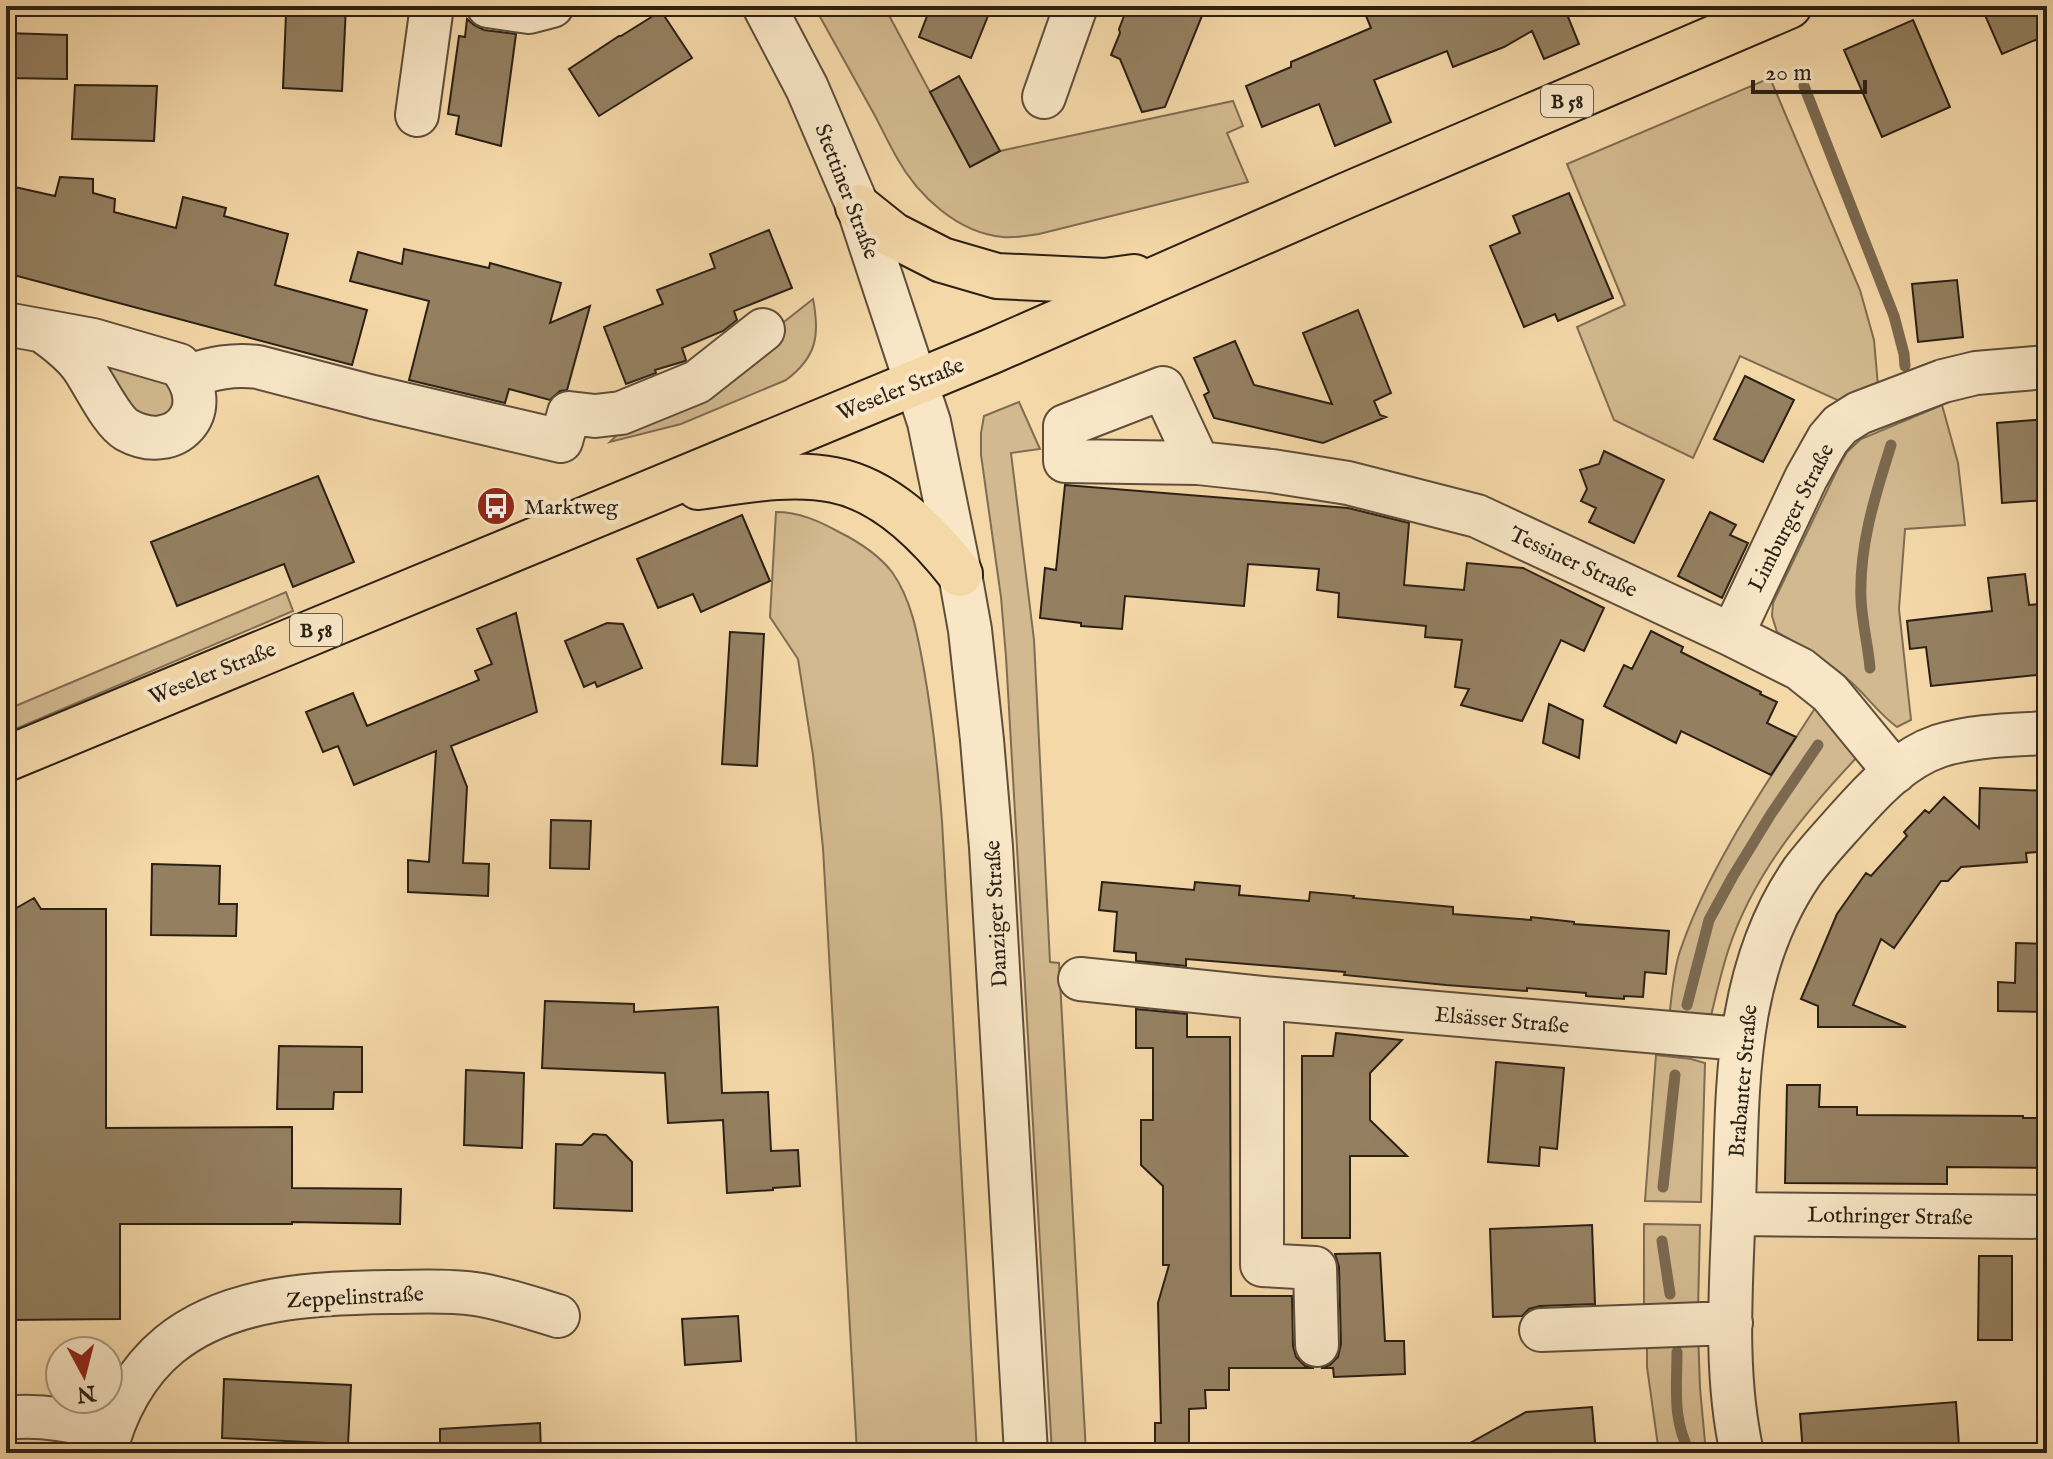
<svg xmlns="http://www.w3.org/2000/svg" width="2053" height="1459" font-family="'IM FELL English',serif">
	<rect width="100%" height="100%" fill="#f5d8a8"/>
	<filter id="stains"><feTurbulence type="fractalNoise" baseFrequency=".0025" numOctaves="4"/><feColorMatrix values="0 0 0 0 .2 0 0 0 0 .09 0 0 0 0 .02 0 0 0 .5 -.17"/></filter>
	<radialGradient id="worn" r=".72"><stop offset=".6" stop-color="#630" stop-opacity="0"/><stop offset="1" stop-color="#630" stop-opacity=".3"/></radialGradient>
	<path fill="#d3b98f" stroke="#7f6c52" stroke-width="2" d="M814 6H884L970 167 1000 151 1233 101 1243 126 1227 133 1248 182 1039 234C1027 236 1015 238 1003 237 958 233 918 196 897 158 889 144 882 129 874 114 854 78 834 42 814 6Z
		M1770 78 1860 290 1874 340 1878 386 1846 404 1740 356 1693 458 1614 420 1577 327 1625 305 1567 164Z
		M813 299C820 335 817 357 786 380L681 424 610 442 639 413 700 388Z
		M93 353 169 374 178 404 164 417 138 418Z
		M1019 402 1040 449 1011 453 1034 640 1050 962 1059 963 1086 1453H1052L1006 657 1001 597 981 455V433L984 416Z
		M1942 405 1958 463 1965 525 1905 529 1899 609 1911 720 1897 727C1879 714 1867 696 1851 682 1829 662 1804 647 1777 632L1772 616 1773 603 1838 468 1847 452 1861 439Z
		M776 512C799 512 819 521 839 532 859 542 878 554 892 572 912 600 918 637 924 670 933 720 938 771 942 821L977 1453H857L823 848 813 755 798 659 770 617Z
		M286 592 293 611 6 733V710Z
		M1819 702 1860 754C1805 812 1753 874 1728 951 1721 973 1716 995 1711 1016L1669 1018C1672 996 1673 972 1680 951 1710 863 1769 780 1819 702Z
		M1656 1055 1691 1059 1705 1063 1701 1202 1645 1201Z
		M1644 1224 1700 1225 1698 1310 1644 1311Z
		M1698 1331 1700 1388 1706 1453H1659L1647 1367V1332Z"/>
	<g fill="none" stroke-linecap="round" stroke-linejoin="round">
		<path stroke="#7b694f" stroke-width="11" d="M1804 86 1894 316 1904 354 1905 366
			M1870 668C1868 645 1862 622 1861 599 1859 545 1875 496 1891 445
			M1687 1005 1709 920 1733 876 1771 814 1818 745
			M1663 1187 1675 1075
			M1662 1241 1670 1294
			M1677 1352C1677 1389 1672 1419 1690 1453"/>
	</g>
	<path fill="#948061" stroke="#2b2015" stroke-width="2" d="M308 6H346L342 91 283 88 286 14 308 15Z
		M931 6H992L971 58 919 37Z
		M1128 6H1206L1165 107 1142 112 1120 59 1111 55 1120 33 1119 29Z
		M1362 6H1578L1566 12 1579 44 1544 59 1532 31 1504 47 1453 67 1447 51 1374 80 1391 122 1335 146 1319 104 1262 127 1246 86 1291 67V62L1371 28Z
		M1981 6H2039L2047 25V35L2002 54Z
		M661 11 692 58 599 116 569 69 619 36H621Z
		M467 19 474 25 484 30 516 34 501 146 456 134 459 116 448 114 459 36 465 37Z
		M1913 20 1950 107 1882 137 1844 50Z
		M6 33 67 35V79L6 78Z
		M959 76 1000 151 970 167 930 92Z
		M75 85 157 86 154 141 72 139Z
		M60 177 93 179V193L115 199 114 212 176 228 183 197 226 208 224 216 288 234 275 285 367 310 352 365 6 273V185L55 196Z
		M1569 193 1613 298 1558 321 1555 314 1524 327 1490 246 1520 233 1513 216Z
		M769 230 792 288 734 311 737 320 723 331 682 348 686 360 685 361 655 370 656 373 626 384 604 327 663 304 657 290 715 268 710 254Z
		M404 249 489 268 490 263 561 283 550 323 590 306 567 390 560 391 550 400 509 389 505 403 409 380 429 301 350 281 358 252 402 264Z
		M1957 280 1963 337 1918 342 1912 284Z
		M1358 310 1391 393 1374 401 1380 415 1386 417 1323 443 1214 418 1204 395 1209 392 1194 358 1235 341 1254 385 1332 404 1303 333Z
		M1745 376 1794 400 1763 462 1714 439Z
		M2047 419V500L2002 503 1997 423Z
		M1604 451 1664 480 1634 543 1589 522 1596 508 1581 501 1587 489 1580 470 1599 464Z
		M318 476 354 562 293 587 284 564 177 606 151 542Z
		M1065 485 1348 508 1409 523 1404 585 1464 590 1467 563 1523 568 1604 608 1584 651 1561 640 1522 721 1461 705 1469 689 1455 687 1462 640 1425 637 1426 626 1338 617 1339 593 1317 590 1319 569 1248 564 1244 606 1125 596 1122 629 1081 626V623L1040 618 1045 568 1056 570Z
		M1710 512 1736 525 1730 535 1748 543 1722 598 1678 576Z
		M742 515 770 581 701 612 693 594 658 608 637 559Z
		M2025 574 2029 605 2047 603V674L1931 686 1926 647 1910 649 1907 621 1992 611 1988 578Z
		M516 613 537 712 451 746 467 787 463 863 489 864 488 896 408 892V860L429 862 436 751 354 785 338 746 323 752 306 712 353 693 367 726 479 680 475 671 492 664 477 629Z
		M607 623 623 624 642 668 597 687 595 682 584 687 565 641Z
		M1651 631 1683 647 1681 652 1761 692 1760 694 1777 702 1767 723 1796 737 1771 775 1681 731 1676 743 1604 706 1624 665 1632 669Z
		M730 632 764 634 757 766 722 764Z
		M1549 704 1583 720 1579 758 1543 743Z
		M1980 788 2047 791V851L2026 853 2027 862 1961 867 1948 881H1941L1894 948 1881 939 1853 1005 1906 1027H1818V1006L1801 999 1837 914 1866 873 1871 876 1907 836 1904 832 1925 810 1929 813 1944 797 1979 828Z
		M551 820 591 821 589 869 550 868Z
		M152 864 220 866 219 904H237L236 936 151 935Z
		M1102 882 1194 890 1195 882 1240 886 1239 895 1309 901 1310 892 1354 896 1353 898 1453 907V914L1531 920V917L1574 922V924L1669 931 1666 974 1645 972 1643 997 1624 996V999L1586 996V993L1527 988V991L1446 985 1344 975 1345 972 1186 959V966L1136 961V953L1114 951 1117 912 1099 910Z
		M34 898 41 909H106V1128L292 1127V1188L401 1189 400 1224 292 1222V1224H120V1319L6 1320V914Z
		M2016 943 2047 944V1012L1998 1011V982L2015 983Z
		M545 1001 634 1004V1012L718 1007 722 1093 768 1092 771 1151 798 1150 800 1186 773 1188V1190L727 1193 723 1120 668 1123 665 1073 542 1068Z
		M1136 1009 1187 1014V1037H1230L1231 1296H1292L1293 1346 1296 1357 1305 1366 1314 1368H1229V1390H1205L1206 1408 1189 1409V1453H1155V1423H1161L1158 1303 1169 1265H1163V1186L1141 1165V1120H1153V1048H1136Z
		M1336 1033 1402 1040 1370 1073V1120L1407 1156H1350V1238H1302V1056H1333Z
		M279 1046 362 1047V1092H334L333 1109H277Z
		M1496 1062 1564 1068 1557 1149 1540 1147 1539 1166 1488 1162Z
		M466 1070 524 1073 522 1148 464 1145Z
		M1787 1085H1820L1819 1107H1857V1115L2023 1116V1118H2047V1168L1947 1167V1184L1785 1183Z
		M593 1134 606 1135 632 1162V1211L554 1208 556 1144 582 1145Z
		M1592 1225 1595 1304 1540 1306 1529 1309 1522 1316 1493 1317 1490 1229Z
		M1380 1253 1385 1341H1404L1405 1374 1334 1377 1333 1368H1321L1330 1365 1338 1357 1341 1344 1339 1267 1335 1254Z
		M1979 1256H2012V1340H1978Z
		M738 1316 741 1361 685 1365 682 1319Z
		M224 1379 351 1385 348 1444 222 1438Z
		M1956 1402 1959 1446 1881 1453H1803L1800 1414Z
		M1592 1407 1596 1453H1452L1526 1412Z
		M540 1423 541 1453H440V1429Z"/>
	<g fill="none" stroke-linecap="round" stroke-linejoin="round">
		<defs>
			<path id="minor" d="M488 6 529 12 552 6
				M764 6 807 88 858 207 929 422 960 574 970 630 982 740 991 847 1026 1453
				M1044 97 1076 6
				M417 115 432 6
				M6 324 93 340 179 365C219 411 174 456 127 430 111 421 93 381 81 365 71 352 58 342 44 332
				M189 376C213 368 233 364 258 367L373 397 561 441 569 413 595 416 621 413 697 382 763 330
				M1198 463 1163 388 1065 426V461L1198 463 1272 471 1348 483 1477 516 1732 635 1800 669 1830 693 1895 772
				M1732 635 1806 478 1828 439 1840 425 1859 413 1943 381 1976 373 2047 367
				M1080 979 1262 998 1741 1039
				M1262 998V1265L1315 1268 1317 1345
				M1734 1214 2047 1217
				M1541 1330 1731 1323
				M6 1418C42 1414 76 1421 111 1431
				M105 1453C115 1412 136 1372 169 1345 229 1296 317 1293 390 1292 418 1292 447 1290 475 1294 503 1298 531 1308 558 1316
				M1742 1453C1724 1373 1731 1287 1734 1205 1738 1089 1733 973 1802 872 1816 853 1833 835 1849 817 1874 789 1903 758 1939 746 1973 735 2012 735 2047 733"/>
			<path id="major" d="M858 207 893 235 942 260 997 276 1105 281 1134 277
				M698 487C742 481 790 471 834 480 886 490 928 533 960 574
				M6 759 992 351 1345 196 1789 6"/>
		</defs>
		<use href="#minor" stroke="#5e4e3a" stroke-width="46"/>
		<use href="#major" stroke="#2b2015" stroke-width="48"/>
		<use href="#minor" stroke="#f8e6c6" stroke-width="42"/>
		<use href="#major" stroke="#f5d8a8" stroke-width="44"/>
	</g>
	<defs>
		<symbol id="bus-disc" viewBox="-11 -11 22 22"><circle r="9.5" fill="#8f2418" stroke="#f8e6c6"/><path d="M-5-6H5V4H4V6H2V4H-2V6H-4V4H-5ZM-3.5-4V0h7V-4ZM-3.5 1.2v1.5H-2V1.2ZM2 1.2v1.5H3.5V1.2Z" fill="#fff"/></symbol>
	</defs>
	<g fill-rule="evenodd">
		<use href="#bus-disc" x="474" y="484" width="44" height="44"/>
	</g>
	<g text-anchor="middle" stroke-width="8" stroke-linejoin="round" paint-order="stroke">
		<g fill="#f8e6c6" stroke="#685b4a" stroke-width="2">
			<rect x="1541" y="85" width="52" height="32" rx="6"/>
			<rect x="290" y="614" width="52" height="32" rx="6"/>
		</g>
		<g font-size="20" font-weight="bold" fill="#2b2015">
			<text x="1567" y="108">B 58</text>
			<text x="316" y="637">B 58</text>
		</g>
		<g font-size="22" fill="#2b2015" stroke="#f8e6c6">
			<text transform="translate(848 191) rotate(69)" y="8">Stettiner Straße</text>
			<text transform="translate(900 388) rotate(-22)" y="8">Weseler Straße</text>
			<text transform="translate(1790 517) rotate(-63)" y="8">Limburger Straße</text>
			<text transform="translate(1574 561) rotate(25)" y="8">Tessiner Straße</text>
			<text transform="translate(212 672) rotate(-22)" y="8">Weseler Straße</text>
			<text transform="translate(995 914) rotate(-93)" y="8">Danziger Straße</text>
			<text transform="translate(1502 1019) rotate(5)" y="8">Elsässer Straße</text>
			<text transform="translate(1742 1081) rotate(-85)" y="8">Brabanter Straße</text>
			<text transform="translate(1890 1215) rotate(1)" y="8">Lothringer Straße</text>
			<text transform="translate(355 1296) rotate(-3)" y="8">Zeppelinstraße</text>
		</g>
		<g font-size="22" fill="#2b2015" stroke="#f8e6c6" text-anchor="start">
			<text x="524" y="514">Marktweg</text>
		</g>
	</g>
	<rect width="2053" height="1459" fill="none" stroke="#f5d8a8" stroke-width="32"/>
	<rect x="8" y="8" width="2037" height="1443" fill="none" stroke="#2b2015" stroke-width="4"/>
	<rect x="16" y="16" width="2021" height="1427" fill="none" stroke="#2b2015" stroke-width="2"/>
	<g transform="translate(84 1375) rotate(173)"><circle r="38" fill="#f8e6c6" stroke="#a6977f" stroke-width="2"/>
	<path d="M0-6L14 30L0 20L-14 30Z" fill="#8f2418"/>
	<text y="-12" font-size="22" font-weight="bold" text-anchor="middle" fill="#2b2015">N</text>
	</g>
	<path d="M1753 80v12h112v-12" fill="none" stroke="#2b2015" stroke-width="4"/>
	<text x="1765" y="80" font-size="24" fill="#2b2015" stroke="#f8e6c6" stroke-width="6" paint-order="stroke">20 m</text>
	<rect width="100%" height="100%" filter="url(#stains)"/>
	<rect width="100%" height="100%" fill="url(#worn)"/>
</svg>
